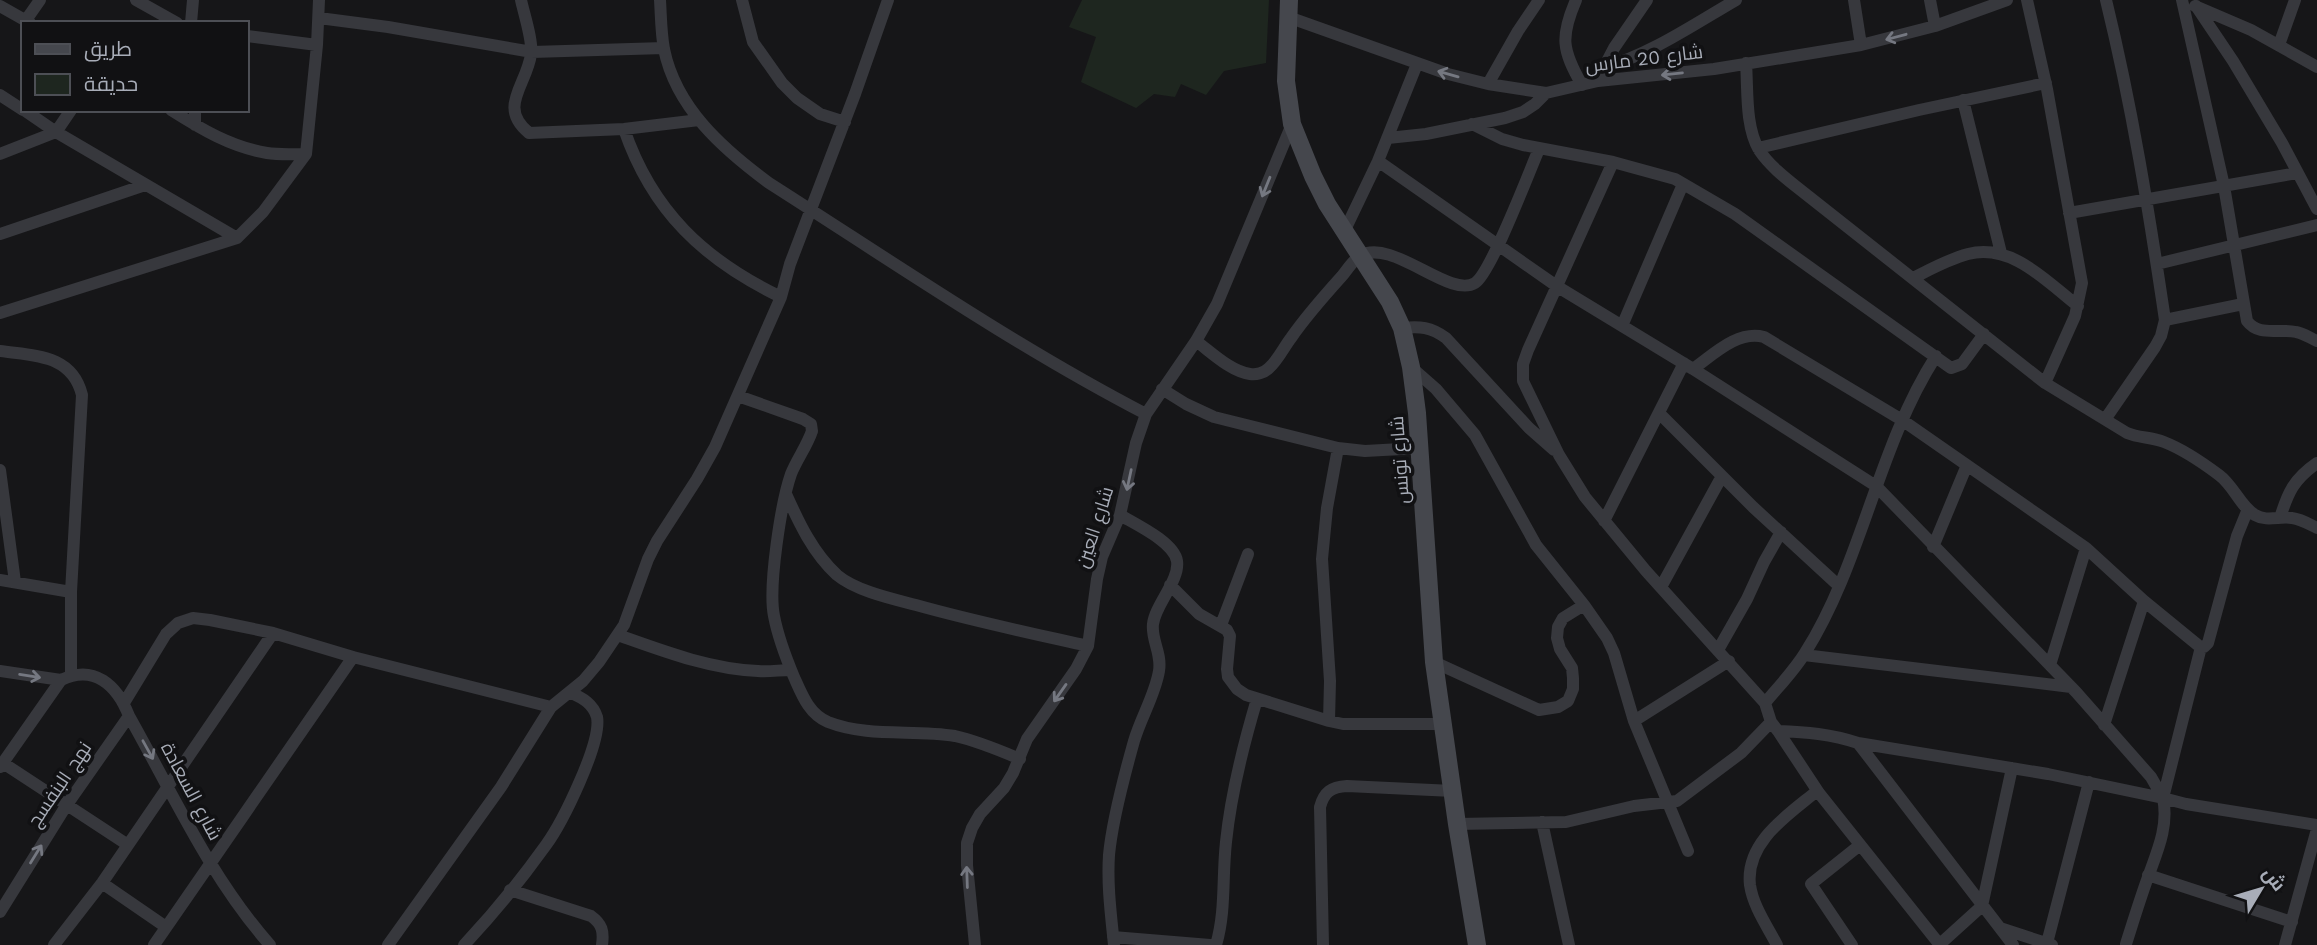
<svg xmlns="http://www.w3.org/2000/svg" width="2317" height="945" font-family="'Work Sans',Cairo,sans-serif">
	<rect width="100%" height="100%" fill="#161618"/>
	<path fill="#1e261f" d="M1082 0H1269L1266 63 1224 71 1206 95 1181 84 1175 97 1154 94 1136 108 1081 82 1096 37 1069 27Z"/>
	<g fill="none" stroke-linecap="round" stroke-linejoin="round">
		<path stroke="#37383d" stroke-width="12" d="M136 0 177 23
			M521 0C524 14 533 41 531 54 527 85 497 107 529 133L624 129 699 120
			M660 0C661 16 661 33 664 49 676 108 723 149 769 183 893 262 1015 346 1146 414
			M742 0 753 42 782 83 797 98 820 114 845 122
			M1576 0C1560 37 1562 50 1582 85
			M1854 0 1861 45
			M1930 0 1935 26
			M2027 0 2047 89 2082 283 2075 316 2045 383
			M2182 0 2224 186 2247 321C2259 337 2278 328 2296 332 2303 333 2310 338 2317 341
			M0 6 30 23
			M2195 6 2251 30 2317 67
			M2196 6 2233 61 2282 143 2317 209
			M1288 17 1448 74 1488 84 1546 93 1598 81 1714 69 1861 45 1935 26 2007 0
			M319 18 388 27 532 52 664 48
			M26 20 40 0
			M191 23 193 0
			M247 36 317 45
			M2279 45 2295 0
			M1746 63C1748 90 1745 126 1759 150 1769 165 1784 177 1798 188L2045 383 2127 433C2139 438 2151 437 2164 442 2182 449 2203 463 2219 475 2234 486 2240 506 2255 515 2267 522 2279 516 2292 518 2301 519 2309 524 2317 528
			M1417 64 1378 161 1558 287 1693 369 1876 486 2076 692 2151 777 2163 798 2186 804 2317 825
			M1603 68C1651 54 1693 25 1736 0
			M1602 71 1614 48 1647 0
			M1488 84 1518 31 1539 0
			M0 95 23 110
			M1963 100 2001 253
			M24 110 56 132 237 238
			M171 110C201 129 231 147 267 153 280 155 293 154 306 154
			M195 110V125
			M1472 124 1502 139 1523 145 1613 162 1675 179 1735 214 1951 368 1962 364 1984 334
			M624 129C652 211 704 260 781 297
			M1388 138 1426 134 1505 118 1523 112 1535 104 1546 93
			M1758 148 1919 110 2046 83
			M0 154 56 132 71 110
			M1613 162 1528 350 1523 364V381L1559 455 1585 497 1646 571 1765 703 1771 722 1778 731C1806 732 1831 734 1858 743L2048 774 2163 798
			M2069 213 2297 173
			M1344 232 1378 161
			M0 234 145 185
			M2157 264 2317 225
			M1913 278C1931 269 1949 259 1968 254 2012 243 2046 281 2078 306
			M0 313 237 238 263 212 306 154 317 45 319 0
			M2165 320 2243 304
			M1622 326 1683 184
			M1402 328C1420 326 1431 327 1446 338L1529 428 1554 450
			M1196 341C1211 352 1230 371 1250 374 1256 375 1264 373 1269 368 1278 360 1284 347 1291 338 1306 316 1324 296 1342 276 1347 270 1353 260 1360 256 1392 237 1449 299 1475 283 1491 273 1529 172 1539 149
			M0 351C34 356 72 354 82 395L71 592V675
			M1411 367 1436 389 1475 435 1536 545 1584 605 1607 638 1614 653 1634 721 1688 851
			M1693 369C1714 354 1738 330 1764 337L1902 420 2086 548 2050 665
			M1162 389 1186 404 1214 417 1338 448 1365 451 1419 448
			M738 396 803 419 811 424 812 431C807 446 797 459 791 474 781 503 768 587 774 616 778 637 786 658 794 677 802 695 809 714 828 722 869 738 913 729 955 736 977 741 999 750 1020 759
			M1659 413 1753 507 1839 586
			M2106 418 2155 347 2161 336 2165 320C2149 212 2132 106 2106 0
			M0 470 15 582
			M786 494C799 523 813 553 837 575 856 591 893 599 916 605 973 621 1030 633 1088 646
			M2280 518C2288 492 2294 479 2317 463
			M1604 521 1684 363
			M1933 547 1967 465
			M2086 548 2144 601 2199 646 2204 647 2208 643 2237 536 2248 509
			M0 580 71 592
			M1170 585 1199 614 1227 630 1230 636 1227 669 1228 677 1237 689 1246 695 1329 721 1343 724H1443
			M1661 587 1722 476
			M1221 625 1248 554
			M618 635C663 651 710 669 758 671 769 672 780 670 791 670
			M1718 650 1747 599 1764 562 1781 532
			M1804 655 2071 687
			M1434 662 1539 710 1558 707 1568 701 1573 689V678L1572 668 1560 649 1557 638 1558 627 1563 618 1584 605
			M0 671 61 680
			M124 703 166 634 178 623 193 618 210 620 273 633 353 657 551 707
			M1765 703C1778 687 1794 671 1805 653 1863 561 1877 448 1936 356
			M1329 721 1330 681 1322 559 1327 508 1338 448
			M1634 721 1729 661
			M2104 725 2144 601
			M1778 731 1819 793 1940 945
			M1858 743 2013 945
			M3 763 128 845
			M0 767 61 680C94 664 117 685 129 716 173 794 210 877 270 945
			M1542 822 1569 945
			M1457 824 1566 822 1634 806 1677 801 1741 753 1771 722
			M2148 875 2292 922
			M102 883 166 927
			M510 890 591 916C602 924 604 931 602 945
			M0 912 66 806 129 716
			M2000 928 2052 945
			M1113 937 1210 945
			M2047 943 2089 782
			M2126 944C2133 922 2140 899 2148 877 2157 852 2169 826 2163 798L2201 647
			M54 945 102 883 273 633
			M154 945 353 657
			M388 945 501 787 551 707 583 681 599 662 624 625 648 559 657 541 697 479 715 447 781 297 790 264 855 94 888 0
			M464 945C493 914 521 880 546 845 562 823 602 743 597 717 593 704 583 698 571 693
			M975 945 967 865V843L972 828 980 814 1004 788 1013 773 1027 739 1076 669 1088 646 1097 579 1102 557 1120 515 1136 443 1146 414 1196 341 1217 304 1292 124
			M1114 945C1111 915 1107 885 1109 855 1112 822 1125 773 1134 741 1141 717 1155 695 1159 671 1162 653 1151 640 1153 624 1155 605 1180 580 1177 561 1174 542 1135 524 1120 515
			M1216 945C1226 911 1222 878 1226 842 1231 793 1243 746 1257 699
			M1323 945 1320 807C1324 792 1331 787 1347 786L1453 791
			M1777 945C1767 926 1753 906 1750 885 1745 842 1788 815 1817 791
			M1852 945 1811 884 1860 845
			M1939 945 1982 906 2012 768
			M2285 945 2317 829"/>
		<path stroke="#45474d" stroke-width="18" d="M1289 0 1286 81 1292 124 1313 176 1327 204 1390 302 1402 328 1411 367 1417 413 1434 662 1457 824 1477 945"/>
	</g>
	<defs><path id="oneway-shaft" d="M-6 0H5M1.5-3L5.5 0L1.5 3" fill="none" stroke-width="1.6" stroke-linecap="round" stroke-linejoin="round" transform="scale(1.75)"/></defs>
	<g stroke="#757881">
		<use href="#oneway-shaft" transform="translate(1896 37) rotate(165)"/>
		<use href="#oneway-shaft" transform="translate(1448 74) rotate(-164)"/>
		<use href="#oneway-shaft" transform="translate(1672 74) rotate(174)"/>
		<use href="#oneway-shaft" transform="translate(1266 187) rotate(112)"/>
		<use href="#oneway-shaft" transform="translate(1129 480) rotate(102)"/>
		<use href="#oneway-shaft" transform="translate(30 676) rotate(9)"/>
		<use href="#oneway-shaft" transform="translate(1060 693) rotate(125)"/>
		<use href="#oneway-shaft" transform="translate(148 750) rotate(61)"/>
		<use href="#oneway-shaft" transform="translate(36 854) rotate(-58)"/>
		<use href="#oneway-shaft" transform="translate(967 877) rotate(-92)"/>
	</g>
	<g text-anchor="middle" stroke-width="7" stroke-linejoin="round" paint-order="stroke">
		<g font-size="19" fill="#a8adb8" stroke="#111113">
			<text transform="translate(1644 58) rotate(-7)" y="7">شارع 20 مارس</text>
			<text transform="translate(1399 460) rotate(-94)" y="7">شارع تونس</text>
			<text transform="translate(1094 527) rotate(-72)" y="7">شارع العين</text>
			<text transform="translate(59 784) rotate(-56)" y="7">نهج البنفسج</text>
			<text transform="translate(192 791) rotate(62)" y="7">شارع السعادة</text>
		</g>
	</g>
	<rect x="21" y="21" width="228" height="91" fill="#111113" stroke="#4d4f55" stroke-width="2"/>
	<rect x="35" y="44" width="35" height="10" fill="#45474d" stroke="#4d4f55" stroke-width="2"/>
	<text x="84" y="56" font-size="21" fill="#a8adb8">طريق</text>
	<rect x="35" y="74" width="35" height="21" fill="#1e261f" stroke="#4d4f55" stroke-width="2"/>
	<text x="84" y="91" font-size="21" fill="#a8adb8">حديقة</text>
	<g transform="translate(2261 889) rotate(52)" stroke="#111113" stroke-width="5" paint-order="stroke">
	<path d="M0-5L12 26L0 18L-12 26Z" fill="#a8adb8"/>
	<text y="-10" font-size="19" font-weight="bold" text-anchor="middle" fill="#a8adb8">ش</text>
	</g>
</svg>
